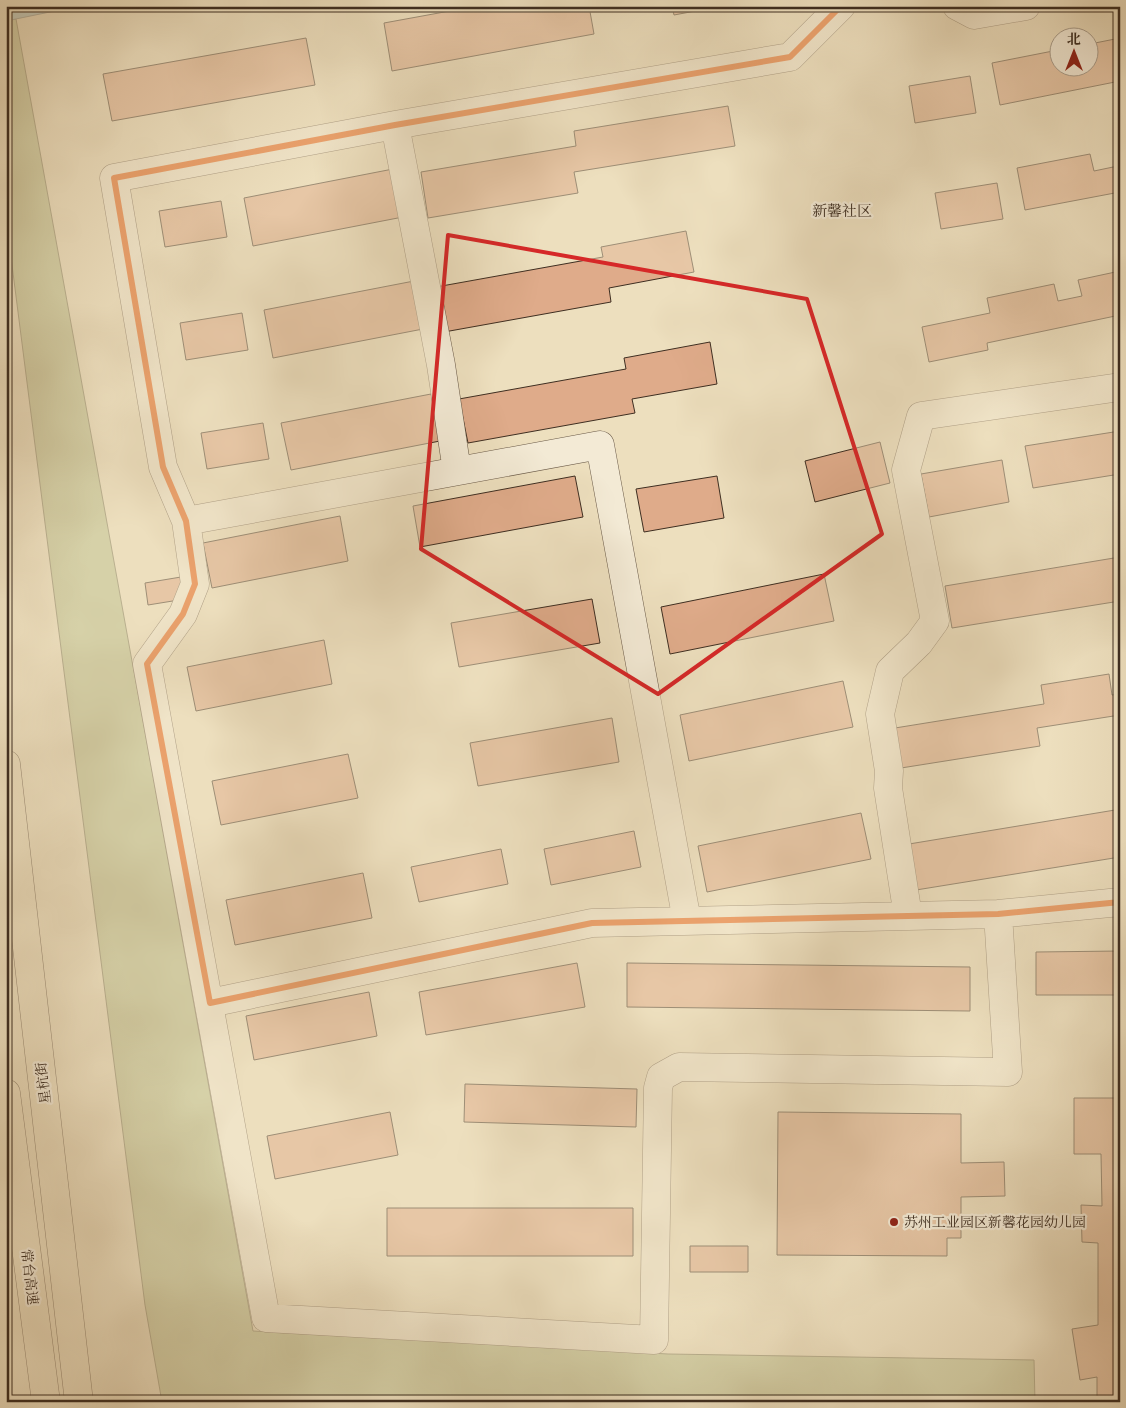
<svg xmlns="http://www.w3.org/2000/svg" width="1126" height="1408" font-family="'Libre Caslon Text','Noto Serif SC',serif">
	<rect width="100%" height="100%" fill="#eddfbe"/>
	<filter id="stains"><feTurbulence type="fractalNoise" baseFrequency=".004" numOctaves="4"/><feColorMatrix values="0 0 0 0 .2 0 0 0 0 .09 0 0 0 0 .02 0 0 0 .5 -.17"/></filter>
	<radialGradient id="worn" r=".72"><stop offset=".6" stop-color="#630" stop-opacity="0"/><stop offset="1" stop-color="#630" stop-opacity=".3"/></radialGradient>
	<path fill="#bbc18f" stroke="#7c7858" d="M16 19 253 1331 668 1354 1034 1360 1035 1402H162L145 1305 6 218V21Z"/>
	<path fill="#9ebabc" stroke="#78827e" d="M6 6H79L6 21Z"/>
	<path fill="#dfab8a" stroke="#3e2e21" d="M477 6H589L594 34 392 71 384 23Z
		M672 6H722L674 15Z
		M306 38 315 85 112 121 103 74Z
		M1120 38V81L1000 105 992 63 1058 50V68H1088V62L1093 61 1090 44Z
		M970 76 976 113 915 123 909 86Z
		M728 106 735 146 574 172 578 193 428 218 421 172 576 146 574 131Z
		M1120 148V192L1025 210 1017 168 1090 154 1094 171 1118 166 1115 149Z
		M393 169 403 217 253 246 244 198Z
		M997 183 1003 219 941 229 935 193Z
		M221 201 227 237 165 247 159 211Z
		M686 231 694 272 609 288 611 302 444 332 436 287 603 257 601 247Z
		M1120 271V315L987 343 988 350 929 362 922 327 990 313 987 298 1054 284 1058 301 1082 296 1078 280Z
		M414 281 423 329 273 358 264 310Z
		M242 313 248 350 186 360 180 323Z
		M710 342 717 384 632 399 635 413 468 443 459 399 626 369 624 358Z
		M431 394 440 441 291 470 281 423Z
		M263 423 269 459 207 469 201 433Z
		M1120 431V474L1033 488 1025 446Z
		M880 442 890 483 815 502 805 461Z
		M1002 460 1009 502 929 517 921 474Z
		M575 476 583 517 420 547 413 506Z
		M717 476 724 518 644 532 636 489Z
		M340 516 348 561 212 588 203 543Z
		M1120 557V601L952 628 945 586Z
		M824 574 834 621 670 654 661 607Z
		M181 577 185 599 148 605 145 583Z
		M592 599 600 643 459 667 451 623Z
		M324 640 332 684 196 711 187 667Z
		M1109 674 1112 695 1120 694V715L1037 728 1040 746 901 768 895 728 1044 704 1041 685Z
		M843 681 853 727 689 761 680 715Z
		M612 718 619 762 478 786 470 743Z
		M348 754 358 798 221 825 212 781Z
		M1115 810 1120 857 916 890 909 844Z
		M861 813 871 859 707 892 698 846Z
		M634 831 641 867 551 885 544 849Z
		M501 849 508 884 419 902 411 867Z
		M363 873 372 918 235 945 226 900Z
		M1120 951V995H1036V952Z
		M577 963 585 1007 426 1035 419 992Z
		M627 963 970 967V1011L627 1007Z
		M369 992 377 1036 254 1060 246 1016Z
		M465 1084 637 1089 636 1127 464 1122Z
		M1074 1098H1120V1402H1097V1377L1080 1380 1072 1329 1098 1325V1243L1082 1242 1081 1205 1102 1206 1101 1154H1074Z
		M390 1112 398 1155 275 1179 267 1136Z
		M778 1112 961 1114V1163L1004 1162 1005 1196 961 1197V1238H947V1256L777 1255Z
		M387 1208H633V1256H387Z
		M690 1246H748V1272H690Z"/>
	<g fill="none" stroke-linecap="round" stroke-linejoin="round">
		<defs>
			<path id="minor" d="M841 6 790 57 395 125 114 178 163 467 186 521 195 584 183 614 147 664 266 1318 654 1340 658 1088 661 1077 679 1067 1008 1072 998 914
				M957 6 974 15 1026 6
				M395 125 441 365 457 471
				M186 521 600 445 687 921
				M908 916 888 788 889 771 880 714 890 671 919 643 935 621 906 470 921 416 1120 387
				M210 1003 592 923 998 914 1120 902"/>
			<path id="major" d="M6 764 79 1402"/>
			<path id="highway" d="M6 1093 46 1402"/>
		</defs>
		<use href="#minor" stroke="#6a5a48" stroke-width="29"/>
		<use href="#major" stroke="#3e2e21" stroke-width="29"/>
		<use href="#highway" stroke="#3e2e21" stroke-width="29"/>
		<use href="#minor" stroke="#f3ead5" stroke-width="28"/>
		<use href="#major" stroke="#eddfbe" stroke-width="28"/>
		<use href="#highway" stroke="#eddfbe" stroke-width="28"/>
		<defs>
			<path id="cycleway" d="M841 6 790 57 395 125 114 178 163 467 186 521 195 584 183 614 147 664 210 1003 592 923 998 914 1120 902"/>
		</defs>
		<use href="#cycleway" stroke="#f3ead5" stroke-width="9"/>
		<use href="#cycleway" stroke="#e8590c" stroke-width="6"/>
	</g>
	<path d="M0 0H1126V1408H0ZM448 235 807 299 882 534 658 694 421 549Z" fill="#eddfbe" fill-opacity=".55" fill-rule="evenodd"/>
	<path fill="none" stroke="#d62828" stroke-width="4" stroke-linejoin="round" d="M448 235 807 299 882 534 658 694 421 549Z"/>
	<circle fill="#8f2418" stroke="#f3ead5" stroke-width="2" cx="894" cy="1222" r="5"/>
	<g text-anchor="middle" stroke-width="4.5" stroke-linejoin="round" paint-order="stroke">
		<g font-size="14" fill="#3e2e21" stroke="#f3ead5">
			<text transform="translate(43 1083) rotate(-97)" y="5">星杭街</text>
			<text transform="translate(30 1277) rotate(83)" y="5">常台高速</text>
		</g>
		<g font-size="14" fill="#3e2e21" stroke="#f3ead5" text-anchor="start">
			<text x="904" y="1227">苏州工业园区新馨花园幼儿园</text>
		</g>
		<g font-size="15" fill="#3e2e21" stroke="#f3ead5">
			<text x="842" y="216">新馨社区</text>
		</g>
	</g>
	<rect width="1126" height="1408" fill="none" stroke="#eddfbe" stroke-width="25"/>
	<rect x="8" y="8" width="1111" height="1393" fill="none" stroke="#3e2e21" stroke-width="2.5"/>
	<rect x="12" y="12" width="1101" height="1383" fill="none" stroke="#3e2e21"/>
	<g transform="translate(1074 52)"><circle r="24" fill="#f3ead5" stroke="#ab9f8d"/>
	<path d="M0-4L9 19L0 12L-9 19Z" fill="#8f2418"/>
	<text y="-8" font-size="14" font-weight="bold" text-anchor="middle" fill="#3e2e21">北</text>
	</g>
	<rect width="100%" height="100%" filter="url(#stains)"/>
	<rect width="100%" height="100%" fill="url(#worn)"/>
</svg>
